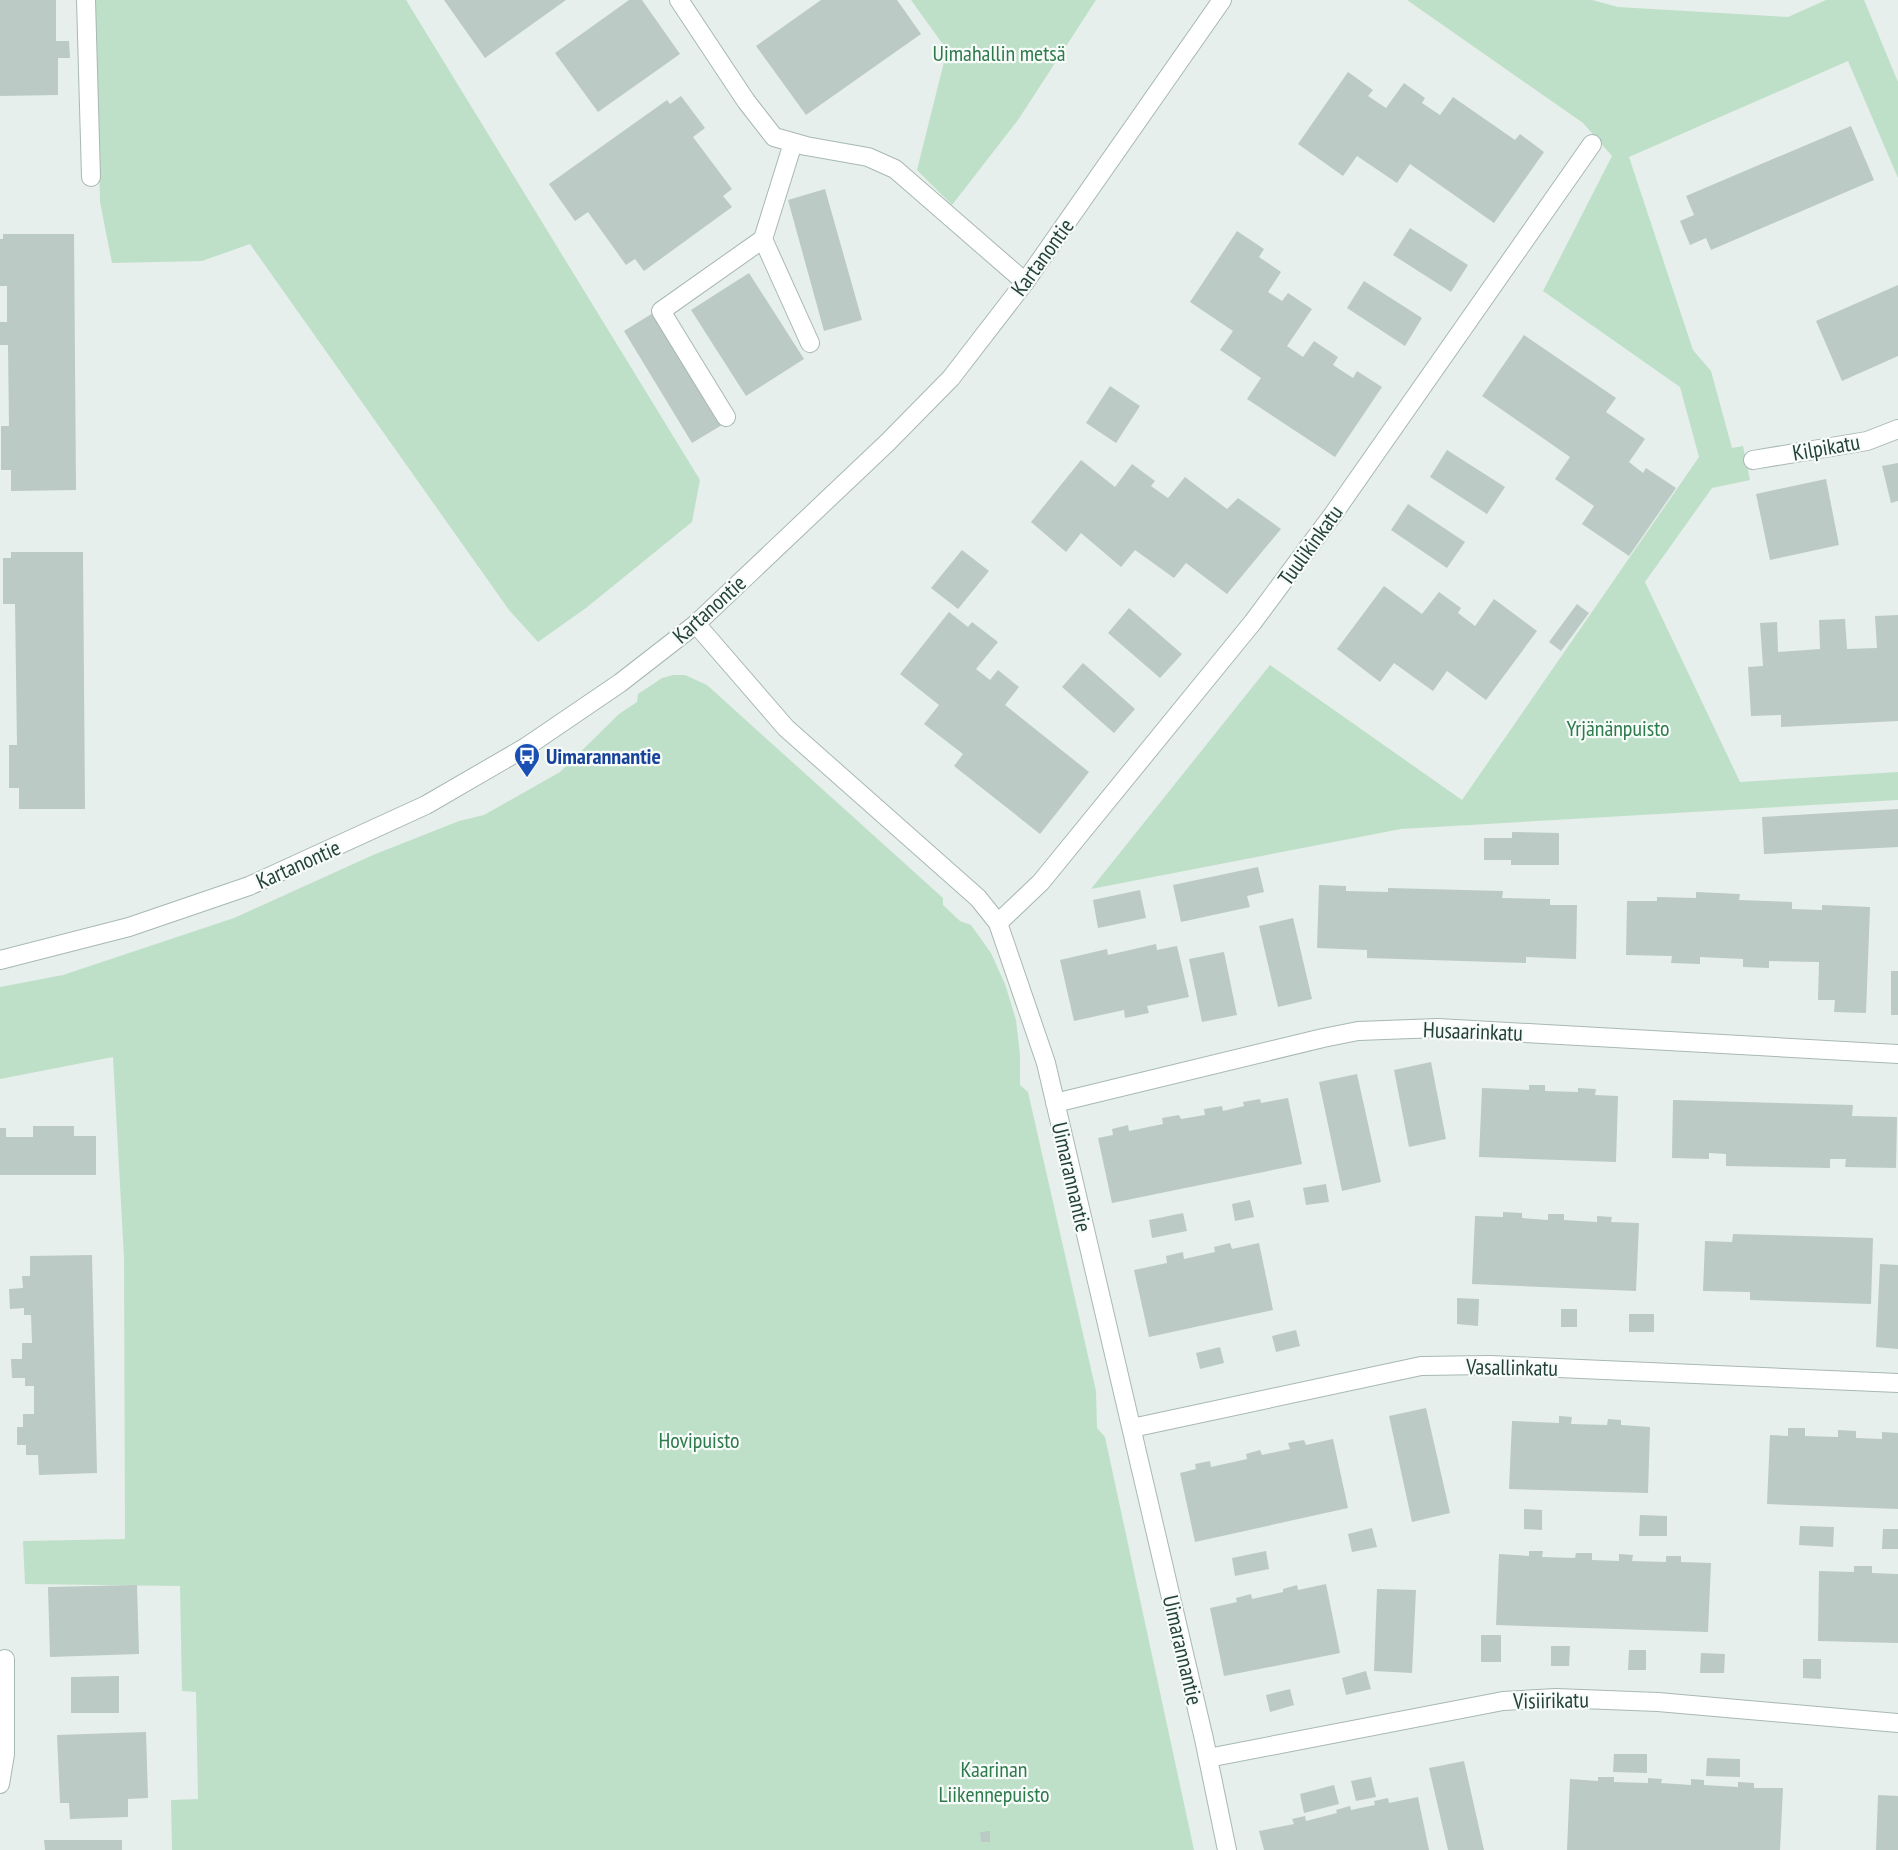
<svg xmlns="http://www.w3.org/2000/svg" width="1898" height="1850" font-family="'PT Sans Narrow',sans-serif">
	<rect width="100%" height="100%" fill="#e6efeb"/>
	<path fill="#bfe0c8" d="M95 0H406L700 480 692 522 586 608 538 642 509 610 250 244 202 261 112 263 100 202Z
		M911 0H1096L1018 120 952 205 917 170 947 50Z
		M1407 0H1592L1618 7 1788 17 1826 0H1864L1898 82V178L1848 61 1629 157 1693 350 1711 371 1732 448 1743 446 1750 480 1712 488 1645 582 1740 782 1898 772V800L1401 829 1091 889 1270 665 1462 800 1699 457 1680 387 1543 291 1612 156 1583 123Z
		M673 675H685L707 685 943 898V905L960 921 971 925 991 953 1005 984 1016 1020 1020 1055V1085L1028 1092 1096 1391 1097 1428 1105 1437 1194 1850H172L171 1800 198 1799 196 1692 182 1691 180 1586 25 1584 23 1541 125 1539 124 1258 113 1057 0 1079V987L63 975 234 918 373 855 459 821 484 815 560 772 619 714 637 702 638 694 662 678Z"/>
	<path fill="#bbcac4" d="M0 0H56V41H69L70 58H58V95L0 96Z
		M444 0H566L485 58Z
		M629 0H642L680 54 598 112 555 53Z
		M821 0H897L921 34 806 115 756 46Z
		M1348 72 1373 90 1368 96 1386 108 1404 83 1425 98 1422 103 1440 115 1453 97 1515 140 1520 134 1544 152 1494 223 1410 164 1397 183 1357 156 1343 176 1298 144Z
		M681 96 705 128 693 137 732 189 723 196 732 207 644 271 635 259 626 265 588 212 575 221 549 184 667 100 670 104Z
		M1851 126 1874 180 1711 250 1706 238 1690 245 1680 221 1694 215 1686 196Z
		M825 189 862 320 824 331 788 200Z
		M1410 228 1468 265 1451 292 1393 255Z
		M1237 231 1264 249 1259 257 1281 272 1268 292 1282 301 1288 293 1312 309 1287 346 1303 357 1314 341 1338 357 1333 365 1353 378 1357 371 1382 387 1335 457 1247 399 1261 378 1220 350 1233 331 1190 302Z
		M3 234H74L76 490 11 491V470H1V426H9L8 345H0V322H7V286H0V239H3Z
		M749 273 804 359 746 396 691 310Z
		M1364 281 1422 318 1405 346 1347 308Z
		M1898 285V356L1842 381 1816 321Z
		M653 313 722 425 692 443 624 331Z
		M1524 335 1616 398 1606 412 1645 439 1629 462 1643 473 1646 468 1676 488 1629 556 1582 524 1594 506 1555 479 1570 457 1482 396Z
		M1110 386 1140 406 1116 443 1086 423Z
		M1447 450 1505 487 1487 514 1430 477Z
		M1081 460 1115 487 1132 464 1155 481 1151 486 1168 498 1185 477 1227 509 1238 498 1281 529 1227 594 1186 563 1174 578 1135 550 1121 567 1081 533 1066 552 1031 522Z
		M1898 463V501L1891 503 1882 466Z
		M1826 479 1839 545 1770 560 1756 494Z
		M1408 504 1465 542 1447 568 1391 530Z
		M962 550 989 571 958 609 931 588Z
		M11 552H83L85 809H19V788H9V745H17L15 604H3V558H11Z
		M1384 586 1422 614 1439 592 1461 608 1458 613 1475 626 1494 599 1537 631 1486 700 1447 671 1433 691 1394 663 1380 682 1337 649Z
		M1577 604 1589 613 1561 651 1549 642Z
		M1129 608 1182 654 1160 678 1108 633Z
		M949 612 968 627 972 622 998 642 976 669 990 680 998 670 1019 687 1005 705 1089 772 1040 834 954 766 963 754 924 724 939 705 900 674Z
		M1898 615V721L1781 727V715L1751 716 1748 667 1763 666 1760 623 1777 622 1778 652 1820 649 1819 620 1845 619 1847 649 1877 648 1875 616Z
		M1083 663 1135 709 1114 733 1062 687Z
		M1898 809V847L1764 854 1762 817Z
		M1512 832 1559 833V865H1511V860H1484V838H1512Z
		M1258 867 1264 892 1247 896 1250 907 1181 922 1173 885Z
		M1319 885 1346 886V891L1388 892V888L1503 891 1502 898 1550 899V905H1577L1576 959 1526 957V963L1367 958V950L1317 948Z
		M1140 890 1146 918 1098 928 1093 900Z
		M1696 892 1740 894 1739 900 1792 902V909L1822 910V905L1870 907 1866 1013 1834 1012 1835 1000H1818L1819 962 1769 961V968L1743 967V959L1700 957V964L1671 963 1672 956 1626 955 1627 901H1657V897L1696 898Z
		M1293 918 1312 999 1278 1007 1259 926Z
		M1156 944 1157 950 1177 946 1189 997 1147 1006 1149 1013 1125 1018 1124 1010 1074 1021 1060 960 1107 949 1108 955Z
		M1224 952 1237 1015 1202 1022 1189 959Z
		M1891 971H1898V1015H1891Z
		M1431 1062 1446 1139 1409 1147 1394 1070Z
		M1357 1074 1381 1182 1342 1191 1319 1082Z
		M1529 1085H1545V1091L1578 1092V1088L1596 1089 1595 1095 1618 1096 1616 1162 1479 1157 1482 1088 1529 1090Z
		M1288 1098 1302 1164 1112 1203 1098 1138 1113 1135 1112 1129 1128 1125 1129 1131 1163 1124 1162 1118 1179 1115 1181 1119 1205 1115 1204 1109 1222 1106 1223 1111 1244 1106 1243 1102 1260 1099 1261 1103Z
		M1673 1100 1853 1105 1852 1116 1897 1117 1896 1168 1845 1167 1846 1159H1830V1168L1726 1166V1154L1709 1153V1159L1672 1158Z
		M33 1126H74V1136H96V1175H0V1128H6V1137H33Z
		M1326 1184 1329 1202 1306 1205 1303 1188Z
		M1250 1200 1254 1217 1235 1221 1232 1204Z
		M1503 1212 1522 1213V1218L1548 1220V1214H1564V1220L1597 1222V1216L1612 1217 1611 1222 1639 1223 1636 1291 1472 1284 1475 1216 1503 1217Z
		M1183 1213 1187 1231 1152 1238 1149 1220Z
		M1733 1234 1873 1238 1871 1304 1750 1300V1292L1703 1291 1705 1241 1732 1242Z
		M1230 1243 1232 1249 1259 1243 1273 1310 1149 1337 1134 1270 1167 1263 1166 1256 1183 1252 1184 1259 1215 1252 1214 1247Z
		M92 1255 97 1473 39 1475 38 1455H26V1445H17V1427H23V1414H34V1386H25V1378H12L11 1359H22V1343H32L31 1315H24V1308L10 1309 9 1289 23 1288 22 1276H30V1256Z
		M1880 1264 1898 1265V1349L1876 1347Z
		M1457 1298 1479 1299 1478 1326 1457 1324Z
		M1561 1309H1577V1327H1561Z
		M1629 1314H1654V1332H1629Z
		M1296 1330 1300 1346 1276 1352 1272 1336Z
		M1220 1347 1224 1363 1200 1369 1196 1353Z
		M1426 1408 1450 1513 1412 1522 1389 1416Z
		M1559 1416 1572 1417 1571 1424 1607 1425 1608 1419 1621 1420V1425L1650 1427 1648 1493 1509 1489 1512 1421 1559 1423Z
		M1788 1428H1805V1436L1838 1437V1430L1856 1431V1438L1882 1439V1432L1898 1433V1509L1767 1504 1770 1435 1788 1436Z
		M1333 1439 1348 1508 1195 1542 1180 1473 1196 1469 1195 1464 1210 1461 1211 1467 1247 1459 1246 1454 1260 1450 1262 1455 1290 1449 1288 1443 1304 1440 1306 1445Z
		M1524 1509 1542 1510V1530L1524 1529Z
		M1640 1515 1667 1516V1536H1639Z
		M1800 1526 1834 1527 1833 1547 1799 1545Z
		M1372 1528 1377 1547 1352 1552 1348 1534Z
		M1883 1529H1898V1549H1882Z
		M1266 1551 1269 1569 1235 1576 1232 1558Z
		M1529 1551H1543L1542 1557 1575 1558 1576 1553H1592V1560L1619 1561V1554L1633 1555 1632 1561 1666 1562V1556H1681V1562L1711 1563 1708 1632 1496 1625 1499 1554 1529 1556Z
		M1854 1566H1872V1573L1898 1574V1643L1818 1641 1819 1571 1854 1572Z
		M1326 1584 1340 1653 1224 1676 1210 1608 1237 1602 1236 1598 1251 1594 1252 1599 1283 1592V1589L1297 1585 1298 1590Z
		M137 1585 139 1654 50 1657 48 1587Z
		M1377 1589 1416 1590 1412 1673 1374 1671Z
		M1481 1635H1501V1662H1481Z
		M1551 1646H1570L1569 1666H1551Z
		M1629 1650H1646V1670H1628Z
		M1701 1653 1725 1654 1724 1673H1700Z
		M1803 1659H1821V1679L1803 1678Z
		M1366 1671 1371 1689 1346 1695 1342 1678Z
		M119 1676V1713H71V1677Z
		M1290 1689 1294 1705 1270 1712 1266 1695Z
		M146 1732 148 1798 128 1799V1817L70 1819 69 1803H60L57 1735Z
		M1614 1754H1647V1773L1613 1772Z
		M1707 1758 1740 1759V1777L1706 1776Z
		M1464 1761 1484 1850H1448L1429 1768Z
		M1371 1777 1376 1797 1356 1801 1351 1781Z
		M1598 1777H1614V1782L1648 1783V1778L1662 1779 1661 1783 1691 1785V1779L1704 1780V1785L1738 1787V1782L1754 1783V1788H1783L1780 1850H1567L1570 1779 1598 1781Z
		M1334 1785 1339 1804 1304 1813 1300 1794Z
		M1878 1795 1898 1796V1850H1876Z
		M1418 1797 1429 1850H1264L1259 1831 1294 1824 1292 1819 1305 1816 1306 1821 1337 1813 1336 1810 1350 1806 1351 1810 1375 1805 1374 1801 1388 1798 1389 1803Z
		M990 1831V1842H981L980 1832Z
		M44 1840H122V1850H45Z"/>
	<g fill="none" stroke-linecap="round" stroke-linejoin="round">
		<defs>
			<path id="service" d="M86 0 91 177
				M679 0 746 101 774 137 806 146 868 157 895 169 1025 282
				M763 239 810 343
				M726 417 661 311 763 239 793 143"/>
			<path id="minor" d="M1753 460 1867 441 1898 429
				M696 624 786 728 978 898 998 923 1046 1063 1204 1739 1227 1850
				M998 923 1041 882 1253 622 1334 513 1592 144
				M1055 1103 1323 1038 1358 1031 1438 1028 1898 1054
				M1132 1428 1421 1366 1489 1365 1898 1383
				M1208 1758 1503 1701 1556 1698 1658 1702 1898 1723
				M0 1784 5 1754V1659"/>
			<path id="tertiary" d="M0 960 129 927 249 886 426 805 526 747 620 683 696 624 887 443 951 378 1025 282 1222 0"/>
		</defs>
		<use href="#service" stroke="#a8b8b2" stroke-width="20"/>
		<use href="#minor" stroke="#a8b8b2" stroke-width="20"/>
		<use href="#tertiary" stroke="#a8b8b2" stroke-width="20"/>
		<use href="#service" stroke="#fff" stroke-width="18"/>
		<use href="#minor" stroke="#fff" stroke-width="18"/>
		<use href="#tertiary" stroke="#fff" stroke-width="18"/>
	</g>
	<defs>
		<symbol id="bus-pin" viewBox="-11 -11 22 30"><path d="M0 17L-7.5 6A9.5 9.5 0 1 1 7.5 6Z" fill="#1a4fb4" stroke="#f7fbf9"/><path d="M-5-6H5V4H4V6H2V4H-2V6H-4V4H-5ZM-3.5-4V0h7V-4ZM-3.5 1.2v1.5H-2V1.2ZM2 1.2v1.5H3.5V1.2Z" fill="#fff"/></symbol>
	</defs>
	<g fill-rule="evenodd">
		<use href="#bus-pin" x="512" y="741" width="30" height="40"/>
	</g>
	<g text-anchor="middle" stroke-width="4.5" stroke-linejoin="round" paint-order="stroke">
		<g font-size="22" fill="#2d7a4b" stroke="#f7fbf9">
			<text x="999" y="61">Uimahallin metsä</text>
			<text x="1618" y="736">Yrjänänpuisto</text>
			<text x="699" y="1448">Hovipuisto</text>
			<text x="994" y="1777">Kaarinan<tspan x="994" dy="25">Liikennepuisto</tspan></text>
		</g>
		<g font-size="22" fill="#24423a" stroke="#f7fbf9">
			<text transform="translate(1042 257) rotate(-54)" y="8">Kartanontie</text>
			<text transform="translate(1826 447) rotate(-10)" y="8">Kilpikatu</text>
			<text transform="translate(1310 545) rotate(-54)" y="8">Tuulikinkatu</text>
			<text transform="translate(709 609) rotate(-42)" y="8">Kartanontie</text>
			<text transform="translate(298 864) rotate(-24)" y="8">Kartanontie</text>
			<text transform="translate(1473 1031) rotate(2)" y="8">Husaarinkatu</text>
			<text transform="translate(1072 1177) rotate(77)" y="8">Uimarannantie</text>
			<text transform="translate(1512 1367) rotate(1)" y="8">Vasallinkatu</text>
			<text transform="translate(1183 1650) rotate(77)" y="8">Uimarannantie</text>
			<text transform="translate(1551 1700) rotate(-1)" y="8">Visiirikatu</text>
		</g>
		<g font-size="22" font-weight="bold" fill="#164399" stroke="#f7fbf9" text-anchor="start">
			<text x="546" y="764">Uimarannantie</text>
		</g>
	</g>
</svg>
